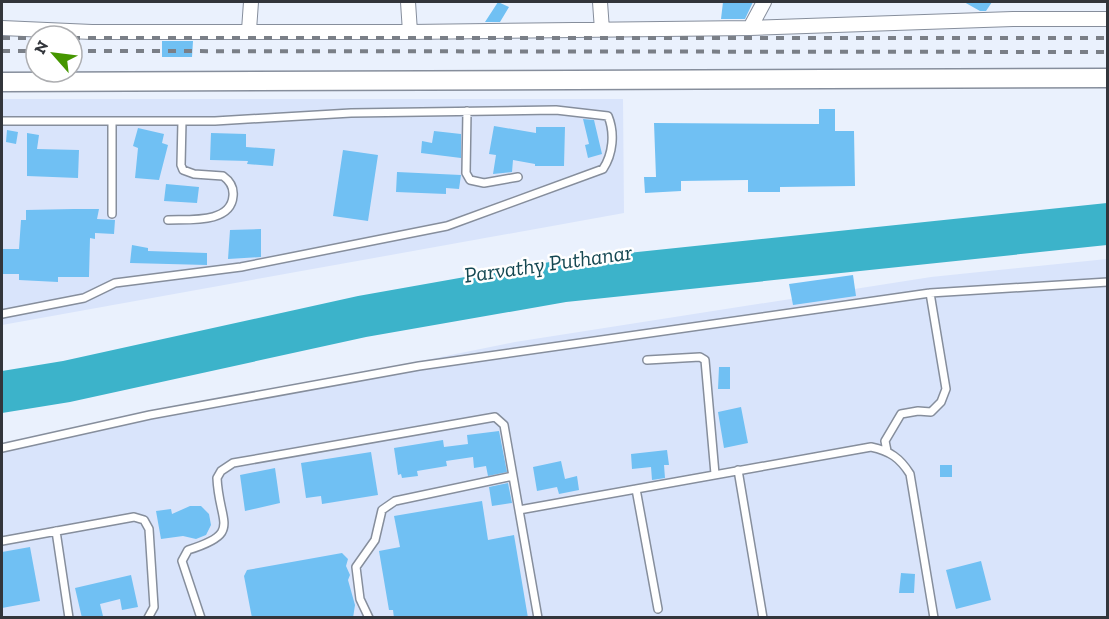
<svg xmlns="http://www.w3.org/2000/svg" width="1109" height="619" font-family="'Zilla Slab',serif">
	<rect width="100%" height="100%" fill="#eaf1fd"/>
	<path fill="#d9e4fb" d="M2 99H623L624 213 2 325Z
		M1107 259V617L2 618V446L515 342 931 277Z"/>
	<path fill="#3cb3ca" d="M1107 203V245L566 302 366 337 70 402 2 413V371L63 361 358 296 561 260Z"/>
	<path fill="#70c0f3" d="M498 2 509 7 500 22H485Z
		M723 2H753L745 19H721Z
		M964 2H992L986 11H980Z
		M162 41H193L192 57H162Z
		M819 109H835V131H854L855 186 780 187V192H748V180L681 181V191L645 193 644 177H656L654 123 819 124Z
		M583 119 594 120 602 154 588 158 585 145 589 144Z
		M494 126 536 133V127H565L564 166H535V164L513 160 512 172 493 174 496 155 489 154Z
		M138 128 164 134 162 143 168 145 159 180 135 178 138 148 133 146Z
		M7 130 18 132 16 144 6 142Z
		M434 131 461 134V158L421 153 422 141 432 143Z
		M27 133 39 135 37 149 79 150 78 178 27 176Z
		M211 133 246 134V147L275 149 273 166 247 164 248 161 210 160Z
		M343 150 378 155 368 221 333 216Z
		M397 172 461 175 459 189 446 188V194L396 192Z
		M166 184 199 187 197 203 164 201Z
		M74 209H99L97 219 115 220 114 234 95 233V239L90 238 89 277H58V282L19 280V274H2V249H19L21 220H26V210Z
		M261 229V257L228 259 230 230Z
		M132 245 148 248V251L207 253V265L130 263Z
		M853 275 856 296 793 305 789 284Z
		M719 367H730V389H718Z
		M741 407 748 443 724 448 718 412Z
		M499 431 507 472 488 476 486 466 474 468 473 457 446 461 447 466 417 471 418 476 402 478 401 474 398 475 394 448 443 440 444 447 468 444 467 435Z
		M667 450 669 465H664L665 478 652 480 651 467 632 469 631 454Z
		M371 452 378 495 322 504 321 496 306 498 301 463Z
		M561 461 565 479 577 476 579 490 559 494 557 487 537 491 533 467Z
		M940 465H952V477H940Z
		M275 468 280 503 245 511 240 475Z
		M508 483 512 503 492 506 489 487Z
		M482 501 488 540 514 535 528 618H394L393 610H389L379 551 400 547 394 516Z
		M190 506H201L209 514 211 525 206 535 196 539 183 536 161 539 156 511 171 509 172 514Z
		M30 547 40 601 2 608V552Z
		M342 553 348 559 346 566 350 575 348 580 355 605 353 618H252L244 576 247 570Z
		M981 561 991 600 956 609 946 570Z
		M901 573 915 574 914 593H899Z
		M131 575 138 607 122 610 120 599 100 604 103 616 82 618 75 588Z"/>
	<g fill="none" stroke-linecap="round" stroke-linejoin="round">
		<defs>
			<path id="service" d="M467 111 466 173 470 180 484 183 518 177
				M2 121H215L351 113 556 110 608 116C615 133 613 154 603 169L447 226 241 267 115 283 84 298 2 314
				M112 214V122
				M168 220C188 219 231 224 233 196 234 187 230 181 223 176L194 174 183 170 181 165 182 121
				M647 360 700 357 705 360 715 474
				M2 448 150 415 419 366 930 293 1108 282
				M887 451 885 441 901 414 918 411 931 412 941 402 946 389 930 293
				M738 470 763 618
				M636 489 658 609
				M519 510 871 447C890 451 900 458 910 474L934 618
				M56 531 69 618
				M2 541 134 517 144 520 149 529 154 607 148 618
				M201 618 182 561 188 550C243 533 219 524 217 478L221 471 233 463 495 417 504 425 538 618
				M369 618 360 599 356 567 375 540 382 510 395 501 513 476"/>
			<path id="minor" d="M408 2 410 32
				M600 2 602 30
				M2 28 92 32H410L750 28 1013 19H1108
				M750 28 764 2
				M249 30 251 2"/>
			<path id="secondary" d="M2 82 1108 78"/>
		</defs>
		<use href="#service" stroke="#868e9c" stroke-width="10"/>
		<use href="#minor" stroke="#868e9c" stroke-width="16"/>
		<use href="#secondary" stroke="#868e9c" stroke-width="21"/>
		<use href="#service" stroke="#fff" stroke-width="7"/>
		<use href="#minor" stroke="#fff" stroke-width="14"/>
		<use href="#secondary" stroke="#fff" stroke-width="18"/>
		<path stroke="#7a7f87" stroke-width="4" stroke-dasharray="8 8" stroke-linecap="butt" d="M2 38H36
			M72 38H1108
			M2 51H36
			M72 51 1108 52"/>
	</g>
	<g text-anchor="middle" stroke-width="5" stroke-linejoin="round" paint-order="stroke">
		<g font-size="22" font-style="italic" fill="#154852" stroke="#fff">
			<text transform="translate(548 263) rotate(-8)" y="8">Parvathy Puthanar</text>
		</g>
	</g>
	<rect width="1109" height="619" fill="none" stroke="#32353b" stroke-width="6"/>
	<g transform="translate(54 54) rotate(298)"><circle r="28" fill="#ffffff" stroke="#adaeb1" stroke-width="1.5"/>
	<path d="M0-4.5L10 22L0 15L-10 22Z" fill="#459600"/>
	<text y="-9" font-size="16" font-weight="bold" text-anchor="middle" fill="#32353b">N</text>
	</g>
</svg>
